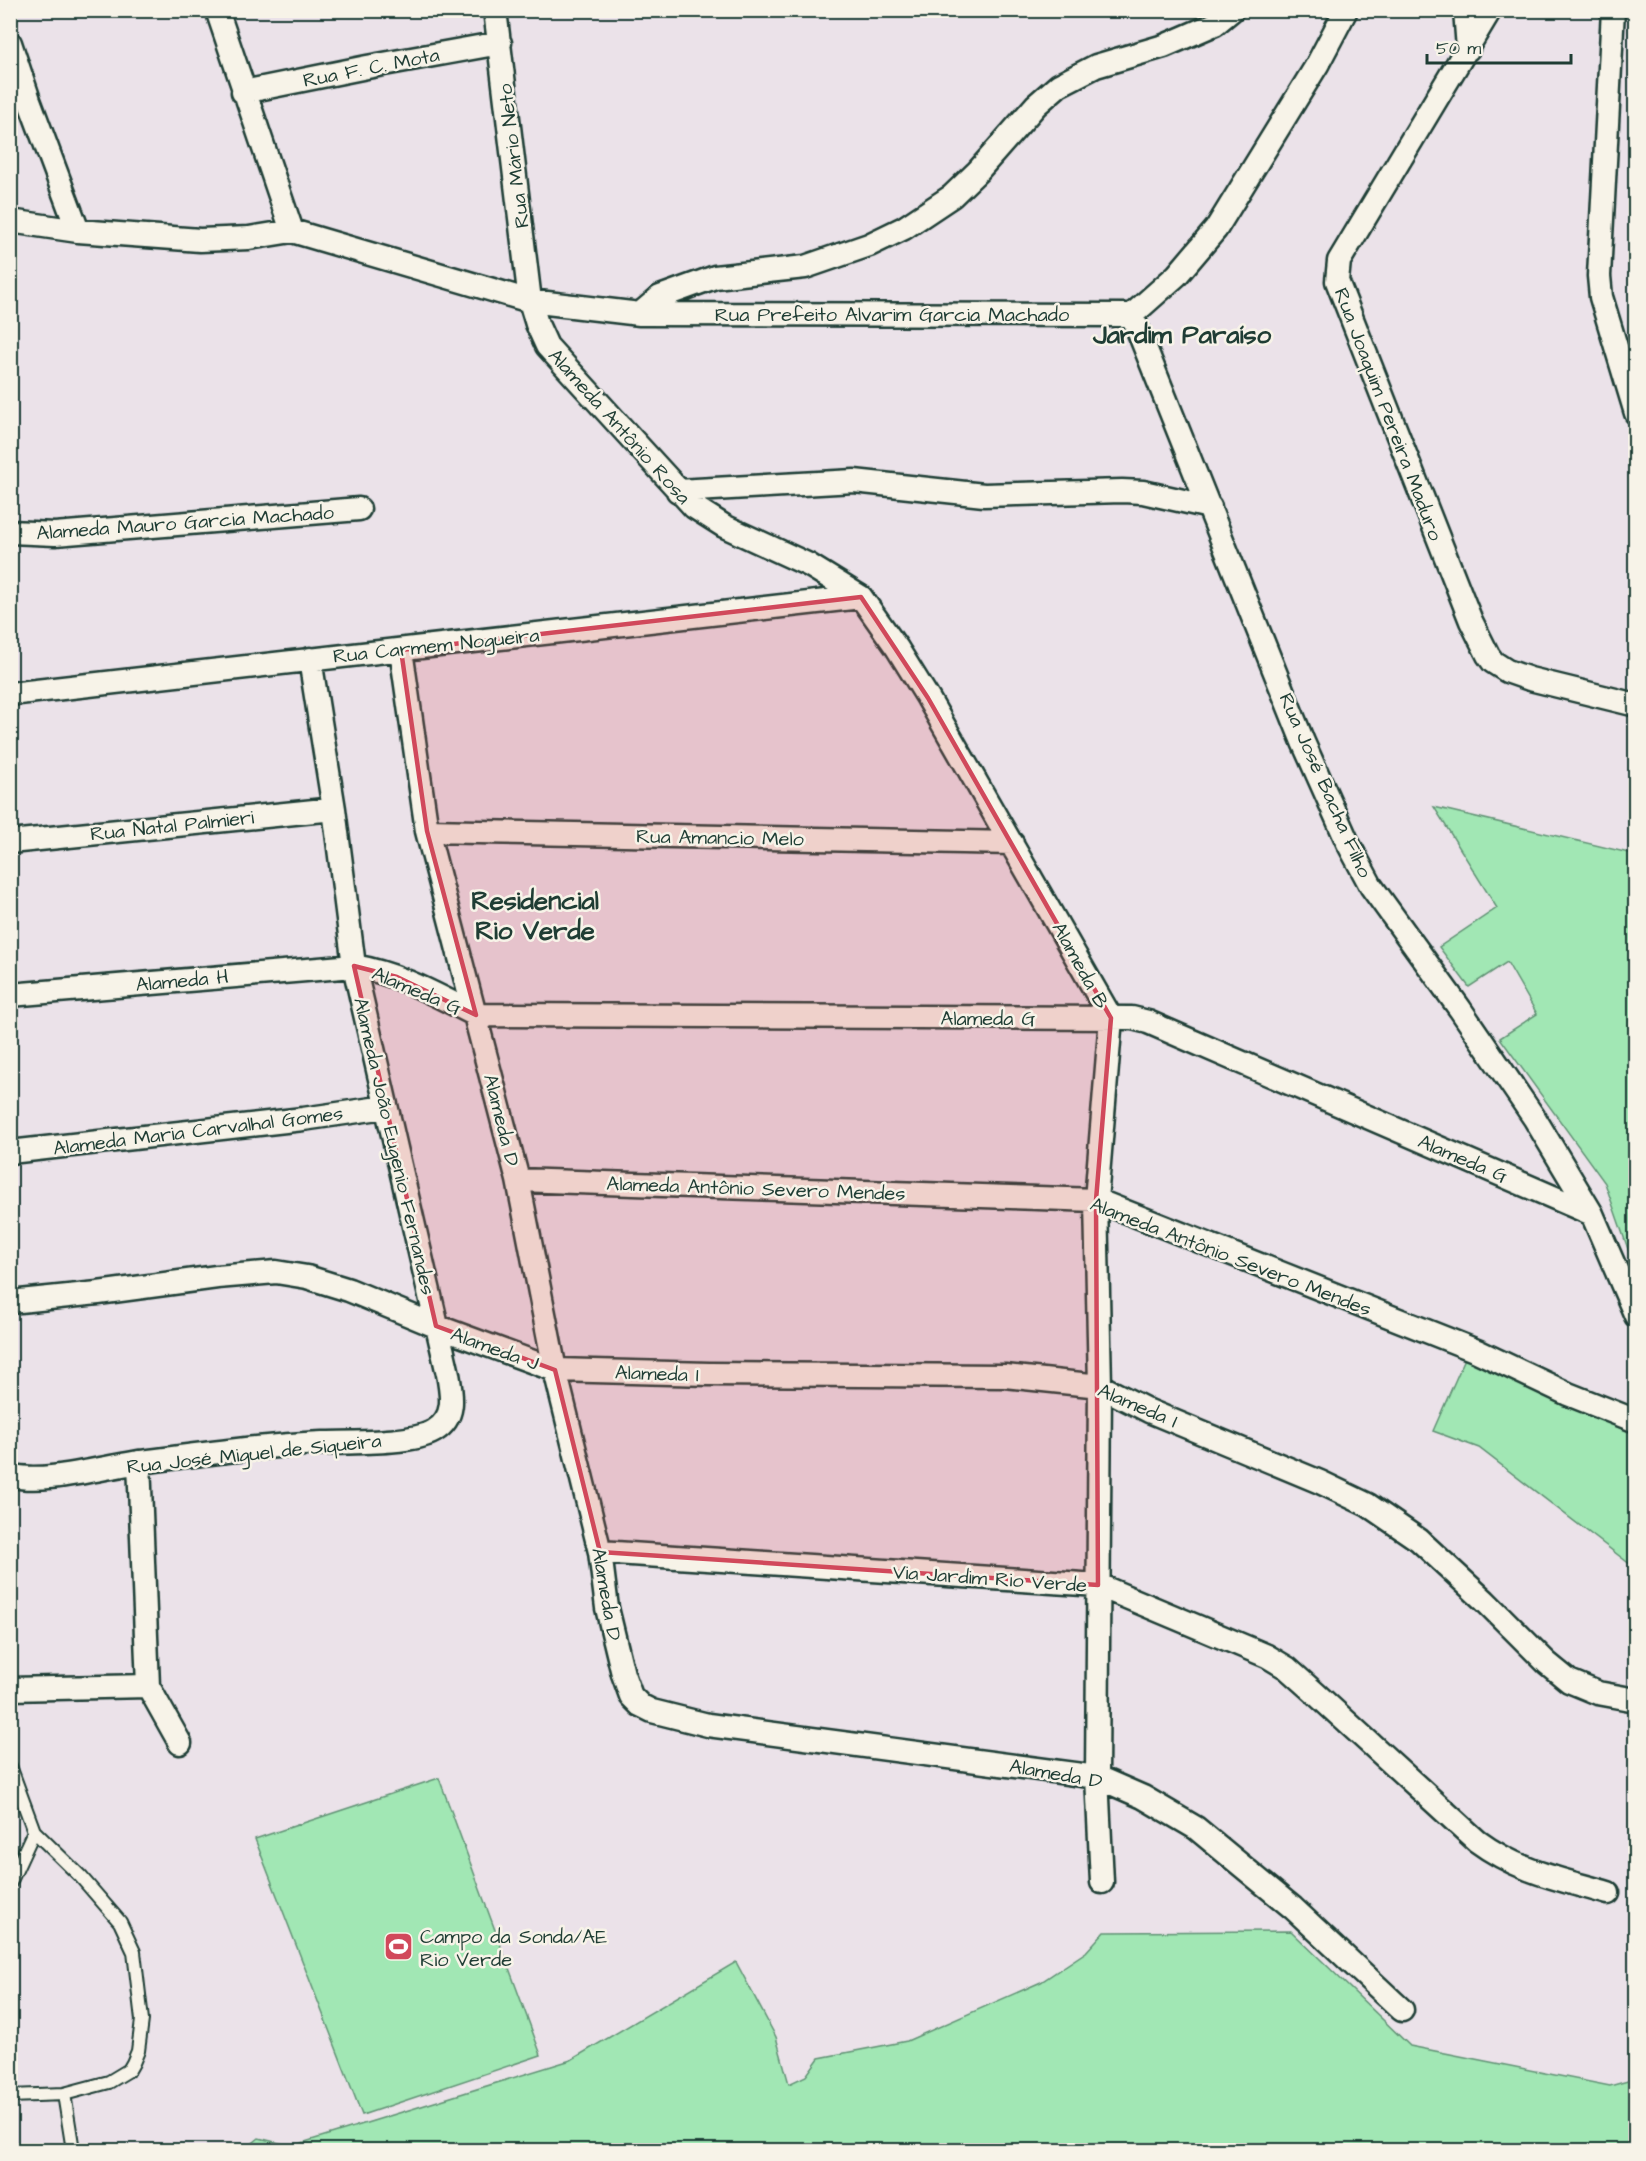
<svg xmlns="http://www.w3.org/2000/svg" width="1646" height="2161" font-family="'Architects Daughter',sans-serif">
	<rect width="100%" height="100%" fill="#ebe2e9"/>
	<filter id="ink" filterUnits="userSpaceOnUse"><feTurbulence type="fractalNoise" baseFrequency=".0167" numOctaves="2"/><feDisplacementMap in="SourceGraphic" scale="12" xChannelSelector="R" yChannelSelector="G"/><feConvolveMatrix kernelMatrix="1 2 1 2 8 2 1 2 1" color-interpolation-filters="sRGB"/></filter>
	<g filter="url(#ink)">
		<path fill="#a1e7b4" stroke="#609274" stroke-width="1.5" d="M1434 807 1633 854 1635 853V1269L1605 1183 1500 1038 1537 1014 1507 962 1469 987 1439 947 1497 908Z
			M1466 1356 1635 1434V1568L1479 1448 1433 1431Z
			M439 1778 541 2055 362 2115 255 1839Z
			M1291 1931 1410 2046 1610 2086 1635 2079V2150H244L259 2138 292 2146 571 2060 736 1962 776 2037 789 2084 806 2076 819 2058 907 2041 1041 1982 1086 1952 1104 1932Z"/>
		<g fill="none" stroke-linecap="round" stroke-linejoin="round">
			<defs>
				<path id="lane" d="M10 1766 34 1831 81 1877 120 1922 134 1952 142 2020 138 2051 133 2063 129 2070 109 2082 64 2094
					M10 1883 34 1831
					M10 2096 64 2094 73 2150"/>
				<path id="street" d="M217 10 292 231
					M495 10 530 301 537 324 547 346 694 507 724 526 809 565 861 597 897 648 928 698 1111 1018 1096 1200 1100 1386 1097 1777 1102 1882
					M1465 10 1468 49
					M1490 10 1339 261 1337 281 1471 621 1488 655 1493 662 1507 671 1530 679 1636 705
					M1613 10 1599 276 1601 297 1636 413
					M10 43 29 100 78 231
					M243 92 367 67 500 43
					M10 221 78 231 200 240 249 238 292 231 530 301 640 314 1132 315 1177 275 1216 229 1317 65 1346 10
					M640 314 660 297 715 277 805 267 869 245 904 228 952 196 978 171 1036 105 1059 85 1096 66 1164 46 1185 37 1215 24 1232 10
					M1132 315 1303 742 1348 843 1371 886 1460 1009 1535 1119 1592 1214 1636 1316
					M678 491 854 481 984 495 1122 491 1143 492 1210 507
					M10 532 55 534 359 509
					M401 650 427 831 518 1180 555 1370 600 1552 607 1608 623 1674 631 1696 640 1705 652 1711 708 1725 1097 1777 1143 1797 1196 1828 1293 1908 1402 2010
					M10 694 861 597
					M427 831 1012 843
					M10 842 334 809
					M10 995 354 966C400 974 434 994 476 1015L1132 1018 1148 1022 1592 1214
					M10 1152 303 1119 386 1107
					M518 1180 1096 1200 1477 1351 1568 1394 1636 1421
					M10 1302 98 1293 217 1277 276 1272 307 1277 349 1290 436 1326 555 1370 709 1374 1005 1376 1100 1386 1149 1411 1320 1482 1368 1505 1419 1540 1485 1601 1547 1663 1569 1681 1598 1693 1636 1700
					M139 1462 148 1686 180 1743
					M10 1475C42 1485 107 1466 141 1462 201 1454 261 1446 322 1443 349 1442 412 1444 434 1431 456 1418 452 1396 448 1374L354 966 334 809 310 659
					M600 1552 1098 1585 1267 1656 1287 1668 1315 1693 1477 1841C1519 1872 1560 1879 1608 1893
					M10 1689 148 1686"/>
			</defs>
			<use href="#lane" stroke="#1f3d34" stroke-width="16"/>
			<use href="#street" stroke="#1f3d34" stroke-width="27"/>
			<use href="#lane" stroke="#f7f3e8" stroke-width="12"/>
			<use href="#street" stroke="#f7f3e8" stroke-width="22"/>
		</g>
	</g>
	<path fill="#d1495b" fill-opacity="0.2" stroke="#d1495b" stroke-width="4.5" stroke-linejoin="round" d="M861 597 928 698 1111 1018 1096 1200 1098 1585 600 1552 555 1370 436 1326 354 966 397 977 476 1015 427 831 401 650Z"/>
	<defs>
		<symbol id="stadium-square" viewBox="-11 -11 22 22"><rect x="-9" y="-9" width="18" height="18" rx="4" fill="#d1495b" stroke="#f7f3e8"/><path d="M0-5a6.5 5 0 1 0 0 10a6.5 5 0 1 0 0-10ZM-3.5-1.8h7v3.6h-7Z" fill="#fff"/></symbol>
	</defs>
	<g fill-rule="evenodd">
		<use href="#stadium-square" x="382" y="1930" width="33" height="33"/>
	</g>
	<g text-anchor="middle" stroke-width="5" stroke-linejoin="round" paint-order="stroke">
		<g font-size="20" fill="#1f3d34" stroke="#f7f3e8">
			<text transform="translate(371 67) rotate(-11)" y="7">Rua F. C. Mota</text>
			<text transform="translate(513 156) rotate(-97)" y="7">Rua Mário Neto</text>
			<text x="892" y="321">Rua Prefeito Alvarim Garcia Machado</text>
			<text transform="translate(1389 414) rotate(69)" y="7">Rua Joaquim Pereira Maduro</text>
			<text transform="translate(620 426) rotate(48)" y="7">Alameda Antônio Rosa</text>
			<text transform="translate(185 522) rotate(-4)" y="7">Alameda Mauro Garcia Machado</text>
			<text transform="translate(436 645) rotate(-6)" y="7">Rua Carmem Nogueira</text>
			<text transform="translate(1326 785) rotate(66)" y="7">Rua José Bacha Filho</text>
			<text transform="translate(172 825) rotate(-6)" y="7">Rua Natal Palmieri</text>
			<text transform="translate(720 837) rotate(1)" y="7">Rua Amancio Melo</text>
			<text transform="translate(1081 965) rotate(61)" y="7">Alameda B</text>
			<text transform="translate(182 980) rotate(-5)" y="7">Alameda H</text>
			<text transform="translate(417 990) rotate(23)" y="7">Alameda G</text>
			<text x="988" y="1025">Alameda G</text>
			<text transform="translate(502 1120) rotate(76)" y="7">Alameda D</text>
			<text transform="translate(198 1130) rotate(-7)" y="7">Alameda Maria Carvalhal Gomes</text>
			<text transform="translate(395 1146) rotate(77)" y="7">Alameda João Eugenio Fernandes</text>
			<text transform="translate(1463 1158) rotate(23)" y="7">Alameda G</text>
			<text transform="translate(756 1188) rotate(2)" y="7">Alameda Antônio Severo Mendes</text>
			<text transform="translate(1231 1256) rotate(21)" y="7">Alameda Antônio Severo Mendes</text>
			<text transform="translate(495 1348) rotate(20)" y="7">Alameda J</text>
			<text transform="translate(657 1373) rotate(2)" y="7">Alameda I</text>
			<text transform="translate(1138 1405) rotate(23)" y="7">Alameda I</text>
			<text transform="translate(254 1453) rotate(-6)" y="7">Rua José Miguel de Siqueira</text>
			<text transform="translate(990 1578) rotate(4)" y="7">Via Jardim Rio Verde</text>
			<text transform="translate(607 1594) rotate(80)" y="7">Alameda D</text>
			<text transform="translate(1056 1773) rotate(10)" y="7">Alameda D</text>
		</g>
		<g font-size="20" fill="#1f3d34" stroke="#f7f3e8" text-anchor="start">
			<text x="420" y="1943">Campo da Sonda/AE<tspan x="420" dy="23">Rio Verde</tspan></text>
		</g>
		<g font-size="26" font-weight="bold" fill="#1f3d34" stroke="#f7f3e8">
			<text x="1182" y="343">Jardim Paraíso</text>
			<text x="535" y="909">Residencial<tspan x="535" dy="30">Rio Verde</tspan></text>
		</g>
	</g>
	<rect width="1646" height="2161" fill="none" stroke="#f7f3e8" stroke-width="36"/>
	<rect x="18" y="18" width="1610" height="2125" fill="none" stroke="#1f3d34" stroke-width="2" filter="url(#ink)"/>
	<path d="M1427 54v9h144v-9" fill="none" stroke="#1f3d34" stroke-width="3"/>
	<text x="1436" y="54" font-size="18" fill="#1f3d34" stroke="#f7f3e8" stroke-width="4.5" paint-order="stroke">50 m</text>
</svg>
